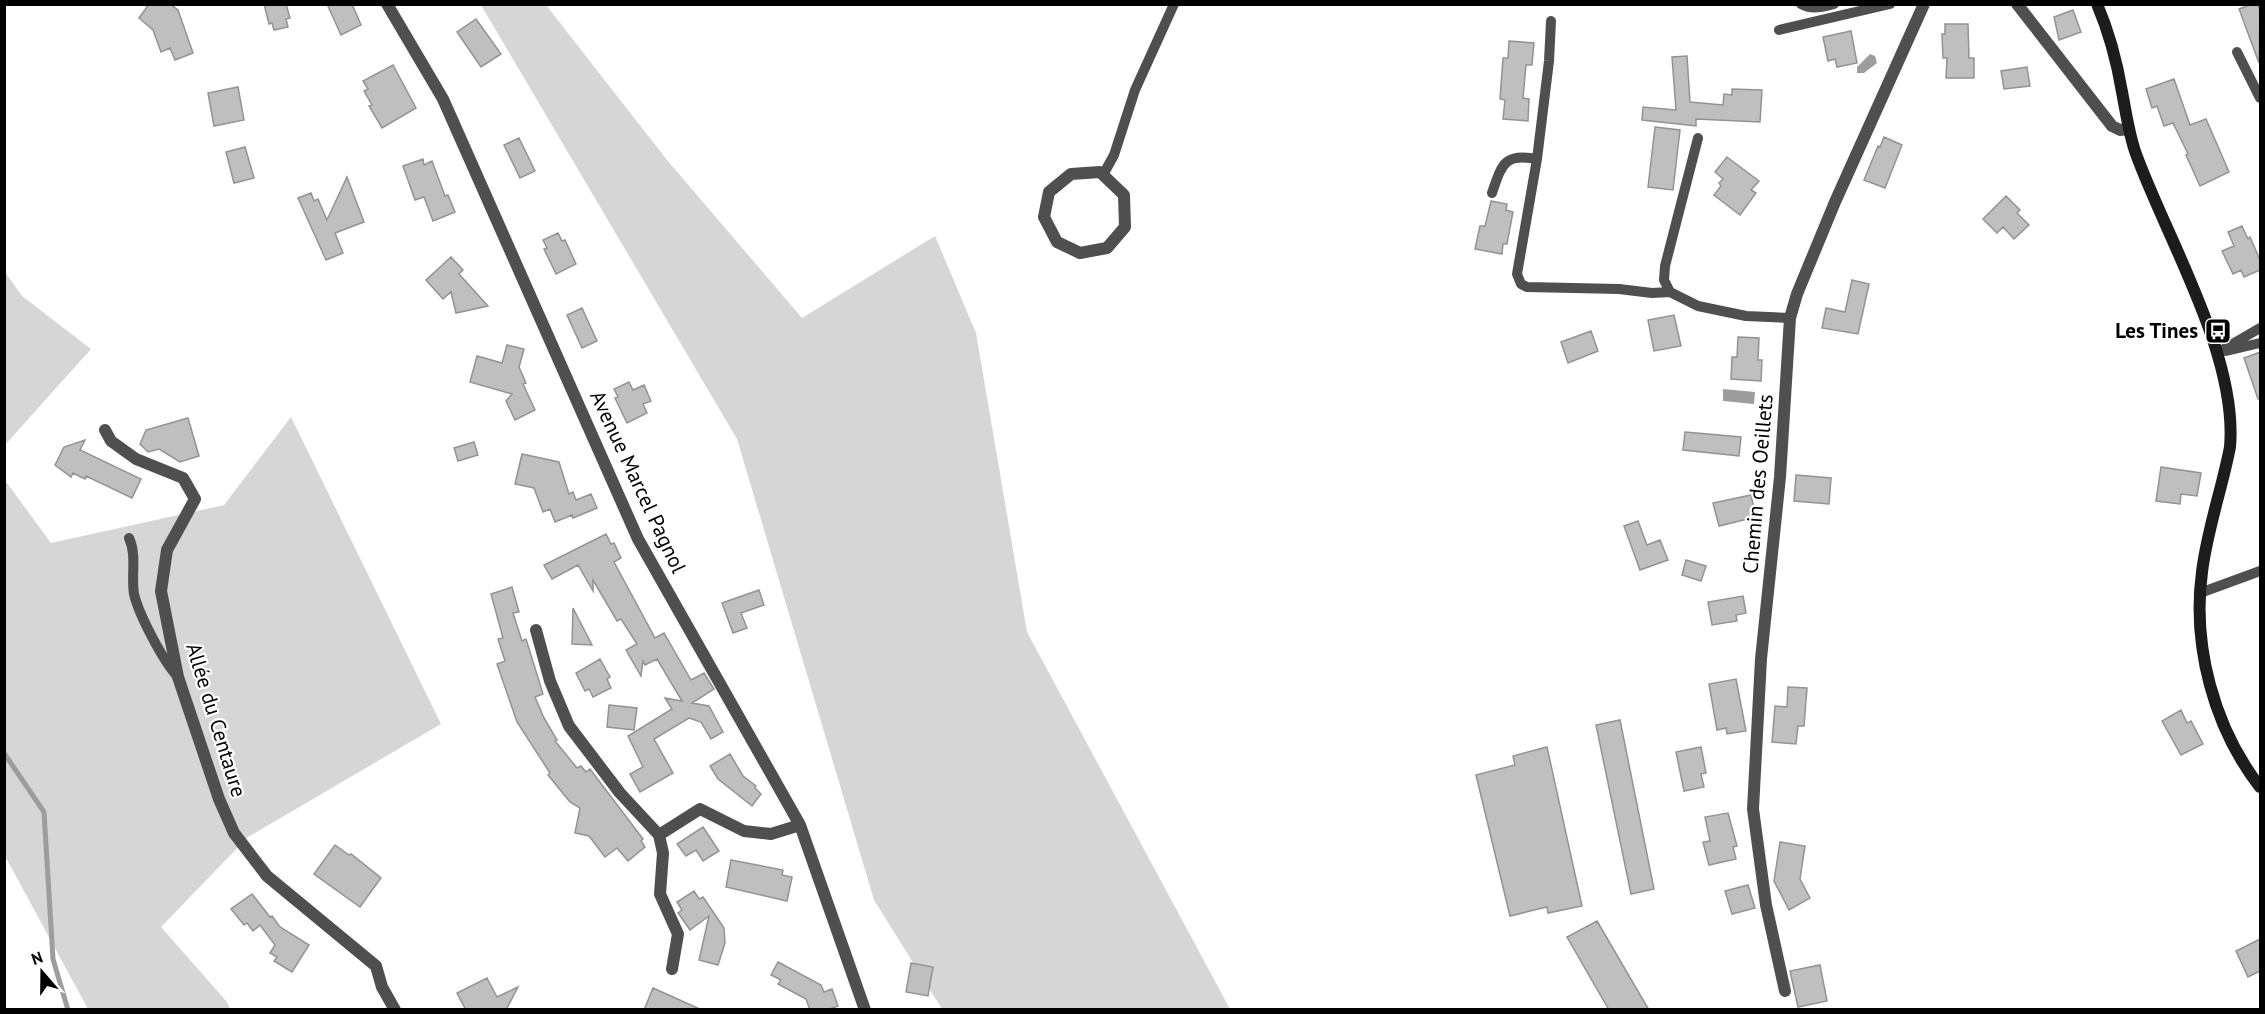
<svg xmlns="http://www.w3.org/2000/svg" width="2265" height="1014" font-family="'PT Sans',sans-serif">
	<rect width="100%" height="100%" fill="#fff"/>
	<path fill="#d6d6d6" d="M481 5H546L667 160 802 318 935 236 976 333 1027 632 1230 1009H942L874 900 737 439Z
		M5 272 22 296 91 349 5 445Z
		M291 417 441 724 248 837 161 927 227 1002 230 1009H88L5 856 4 479 51 543 224 505Z"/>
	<path fill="#9d9d9d" d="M1870 54 1875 56 1877 63 1864 73H1857V67Z
		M1723 389 1755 392 1754 404 1723 401Z"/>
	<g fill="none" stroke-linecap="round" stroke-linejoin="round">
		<path stroke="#9d9d9d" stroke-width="5" d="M4 753 44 812 53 959 68 1010"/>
	</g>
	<path fill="#bfbfbf" stroke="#939393" stroke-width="1.5" d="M149 4H170L178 10 193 53 175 60 170 48 161 52 153 30 139 18Z
		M264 4H286L290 18 286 19 288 27 274 30 272 23 269 24Z
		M327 4H352L361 25 341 35Z
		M2252 4H2258L2260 11 2259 63 2239 9Z
		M2073 10 2081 32 2059 40 2054 17Z
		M476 19 501 54 481 67 457 32Z
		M1945 24H1968L1969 58H1974V78H1946L1947 58H1943L1942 34H1945Z
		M1851 31 1857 63 1837 67 1835 59 1828 61 1823 37Z
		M1509 41 1534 43 1532 65H1526L1523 98 1529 99 1528 121 1503 119 1505 100 1500 99 1503 58H1508Z
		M1687 56 1690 102 1723 105 1724 94 1732 95V89L1762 90 1760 122 1696 119V126L1642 120 1643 107 1676 110 1672 57Z
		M393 65 416 108 382 128 369 106 372 105 364 91 368 89 363 81Z
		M2027 67 2030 86 2004 89 2001 71Z
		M2174 79 2190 125 2206 119 2229 172 2200 186 2186 155 2188 154 2173 123 2164 126 2157 106 2152 108 2146 89Z
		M238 87 244 120 214 126 208 93Z
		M1655 127 1680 130 1673 190 1648 187Z
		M1884 137 1902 145 1885 188 1864 180 1878 146 1880 147Z
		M519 138 535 171 520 178 504 145Z
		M245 147 254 178 234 183 226 152Z
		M1727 157 1759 181 1751 190 1756 193 1740 215 1714 195 1721 186 1719 183 1723 179 1715 172Z
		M423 159 424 165 432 161 445 196 448 195 455 212 433 221 424 197 415 200 403 166Z
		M347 177 364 222 335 233 343 253 326 260 298 198 311 193 314 201 318 199 327 220Z
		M2006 196 2020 210 2017 213 2029 225 2014 239 2003 227 1997 233 1983 219Z
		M1491 201 1507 204 1506 210 1513 212 1507 244H1503L1502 254 1475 249 1480 226H1485Z
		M2242 226 2248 239 2250 237 2260 260V270L2244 277 2241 270 2233 274 2222 251 2234 246 2228 232Z
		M558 233 562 241 565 240 576 264 556 274 544 249 547 248 543 240Z
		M451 257 463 270 459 274 488 306 456 313 451 292 443 299 426 280Z
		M1852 280 1869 284 1858 334 1822 328 1826 308 1845 312Z
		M582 308 597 341 582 348 567 315Z
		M1674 315 1681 346 1654 351 1648 320Z
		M1591 331 1598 351 1568 363 1561 342Z
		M1738 337 1759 338 1758 360H1762L1761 381 1731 379 1732 357H1737Z
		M507 345 524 349 519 367 526 383 523 384 535 410 515 420 506 401 512 394 470 382 477 356 502 363Z
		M2260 352V399H2258L2244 358Z
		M629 382 633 390 644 385 651 401 643 404 647 413 627 423 615 398 618 397 614 389Z
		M188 418 199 456 180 462 159 449 148 452 140 444 146 430Z
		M1685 432 1741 437 1739 456 1683 450Z
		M85 440 80 450 141 479 132 498 86 476 85 479 73 473 71 477 55 465 64 447Z
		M474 442 478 455 458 461 454 448Z
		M522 454 559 462 569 494 573 492 576 500 591 494 597 508 573 518 572 515 555 522 550 509 543 512 534 488 515 484Z
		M2161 467 2201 473 2197 496 2181 494 2180 504 2156 501Z
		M1796 475 1831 478 1829 504 1794 501Z
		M1751 495 1756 517 1719 526 1713 503Z
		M1638 521 1647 545 1660 540 1668 560 1640 570 1624 526Z
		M606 534 611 544 614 543 621 558 614 562 655 638 664 633 691 680 704 673 714 689 692 703 709 706 723 732 711 739 701 722 689 718 654 739 673 773 640 792 630 774 643 767 628 736 672 709 665 698 682 701 657 659 645 665 643 661 641 676 626 650 637 644 621 619 617 621 593 580V591L578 565 552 579 544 565Z
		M1686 560 1706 566 1701 581 1682 575Z
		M512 587 519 612 513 613 522 641 526 639 543 694 535 697 544 718 557 740 555 741 577 768 581 766 586 772 590 769 643 839 641 841 645 847 628 861 617 848 605 857 589 836 575 833 580 808 570 802 548 775 550 773 517 722 497 664 505 661 498 639 503 638 491 594Z
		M759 590 764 605 741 613 747 628 733 633 722 603Z
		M1743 596 1746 613 1736 615 1737 621 1712 625 1708 602Z
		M573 608 592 645 572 644Z
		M600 659 610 677 607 679 611 688 593 697 589 689 585 691 576 673Z
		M1736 679 1746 731 1727 734 1726 728 1717 730 1709 684Z
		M1788 687 1807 688 1804 726H1798L1796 744 1772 742 1775 706 1787 707Z
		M609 705 637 708 634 730 607 727Z
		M2181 710 2187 723 2191 721 2203 744 2181 755 2162 721Z
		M1620 720 1654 889 1631 894 1596 725Z
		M1547 747 1582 906 1548 913 1547 907 1510 916 1476 775 1515 765 1513 756Z
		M1701 747 1706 773 1701 774 1704 787 1684 791 1676 752Z
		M730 754 743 776 756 786 755 788 761 794 752 806 718 779 710 766Z
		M1728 813 1737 846 1733 847 1736 859 1709 865 1703 842 1710 841 1705 817Z
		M703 827 719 851 703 861 696 850 686 856 677 844Z
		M1780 842 1805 846 1800 879 1810 898 1789 910 1774 881Z
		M335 845 349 855 351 854 381 878 360 907 314 874Z
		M731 860 783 870 782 875 792 877 787 901 726 887Z
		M1748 885 1755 908 1732 914 1725 891Z
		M694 891 699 899 703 897 724 928 725 943 718 965 699 960 709 916 690 930 678 913 682 910 677 902Z
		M252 894 270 917 272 916 280 927 309 945 292 972 274 961 277 957 270 953 275 945 260 925 253 931 247 923 244 925 231 909Z
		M1597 921 1649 1010H1609L1567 937Z
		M2260 939V971L2248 977 2236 951Z
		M778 962 821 985 824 992 832 989 838 1006 827 1010H810L806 999 778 984 781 980 771 975Z
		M911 963 933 967 928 996 906 992Z
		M1820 965 1827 1001 1798 1007 1790 971Z
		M487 978 497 997 518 987 506 1010H466L457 993Z
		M653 988 702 1010H644Z"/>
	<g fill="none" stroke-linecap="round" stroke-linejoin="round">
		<path stroke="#4f4f4f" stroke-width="10" d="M1801 4C1811 10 1823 7 1834 4
			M1779 30 1890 4
			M2237 52 2260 98
			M1698 138 1665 266 1664 280 1670 292 1698 306 1746 316 1790 318
			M1537 159 1549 61 1551 21
			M1103 175 1114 155 1135 90 1174 4
			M1492 193C1502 164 1504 153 1537 159L1517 274 1521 284 1527 287 1619 289 1652 293 1670 292
			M2226 351 2260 343
			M2217 353 2260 328
			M129 538C137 555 131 575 134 594 139 615 163 661 178 677
			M2200 593 2260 571"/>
		<path stroke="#4f4f4f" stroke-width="12" d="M387 4 443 99 638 539 800 825 865 1010
			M2017 4 2112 126 2120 130 2129 129
			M1100 172 1124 195 1125 227 1107 248 1080 253 1057 242 1044 217 1049 192 1071 174Z
			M105 430 111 441 136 459 183 478 195 499 167 550 161 591 178 677 219 799 234 833 267 876 376 966 382 987 395 1010
			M536 630 550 681 569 726 620 793 659 835 700 809 744 831 771 834 800 825
			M659 835 663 853 660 894 678 934 672 969
			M1785 991 1766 905 1753 809 1761 659 1780 477 1790 318 1797 294 1835 202 1924 4"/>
		<path stroke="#1c1c1c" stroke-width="12" d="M2097 4C2109 32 2117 62 2122 92 2126 112 2129 135 2136 154 2167 239 2238 356 2230 447 2222 489 2207 530 2202 572 2192 646 2214 728 2260 787"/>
	</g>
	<defs>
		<symbol id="bus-square" viewBox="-11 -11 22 22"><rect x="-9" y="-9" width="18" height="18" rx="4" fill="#000" stroke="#fff"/><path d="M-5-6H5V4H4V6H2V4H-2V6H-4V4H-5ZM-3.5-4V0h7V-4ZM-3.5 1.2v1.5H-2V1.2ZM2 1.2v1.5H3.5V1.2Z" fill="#fff"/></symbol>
	</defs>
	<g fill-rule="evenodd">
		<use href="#bus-square" x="2203" y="316" width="30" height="30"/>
	</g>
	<g text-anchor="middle" stroke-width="4.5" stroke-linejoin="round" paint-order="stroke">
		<g font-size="21" font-weight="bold" fill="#000" stroke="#fff" text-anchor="end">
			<text x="2198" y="338">Les Tines</text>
		</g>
		<g font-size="21" fill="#000" stroke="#fff">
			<text transform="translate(638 482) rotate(65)" y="7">Avenue Marcel Pagnol</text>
			<text transform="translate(1758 484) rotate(-85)" y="7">Chemin des Oeillets</text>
			<text transform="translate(216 720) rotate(73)" y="7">Allée du Centaure</text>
		</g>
	</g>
	<rect width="2265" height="1014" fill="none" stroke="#000000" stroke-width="12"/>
	<g transform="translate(42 972) rotate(340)" stroke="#ffffff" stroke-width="4.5" paint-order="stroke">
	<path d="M0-4.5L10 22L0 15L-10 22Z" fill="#000000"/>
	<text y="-9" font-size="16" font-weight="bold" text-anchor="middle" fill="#000000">N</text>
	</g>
</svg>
